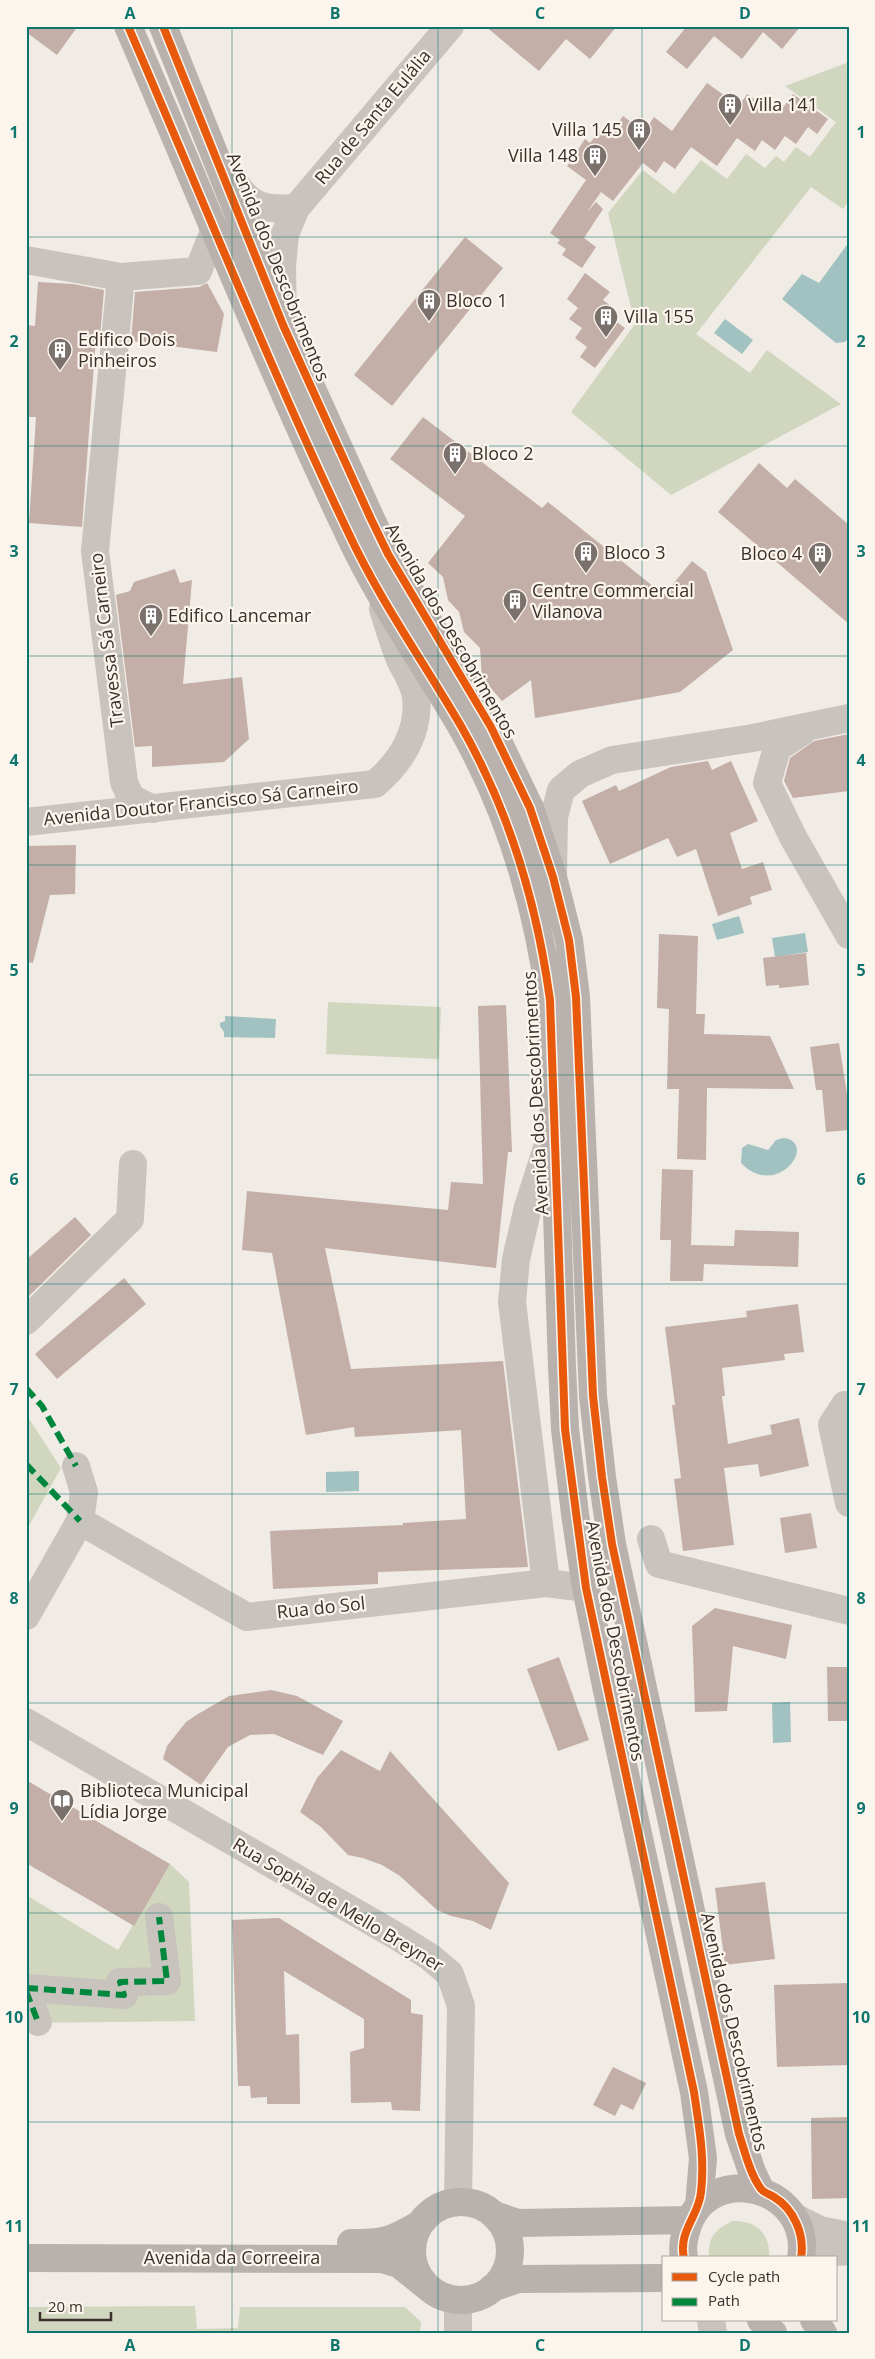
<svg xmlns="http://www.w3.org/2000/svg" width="875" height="2359" font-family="'Open Sans',sans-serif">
	<rect width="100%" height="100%" fill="#f0ebe5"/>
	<path fill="#d1d6bf" d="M849 62V201L843 209 811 187 696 334 750 373 767 350 841 404 671 495 571 412 635 324 608 213 643 170 674 194 701 160 727 179 746 154 765 168 776 156 784 162 796 147 810 157 836 122 785 86Z
		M328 1002 441 1007 439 1059 326 1054Z
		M26 1414 61 1468 26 1531Z
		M170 1864 189 1882 195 2021 26 2023V1895L118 1950Z
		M733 2221C756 2220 771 2234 769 2258H709C707 2239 715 2228 733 2221Z
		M195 2306 197 2329 238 2328 240 2307H405L421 2322 420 2333H26V2307Z"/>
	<path fill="#a1c2c1" d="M849 242V337L845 342 836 343 782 299 802 274 819 283Z
		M725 319 753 340 742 354 714 333Z
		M739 916 744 933 717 940 712 924Z
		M805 933 808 952 775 957 772 938Z
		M225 1016 276 1019 275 1038 224 1037V1032L220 1026V1023L225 1021Z
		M783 1138C819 1141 778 1201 741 1163L742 1148 748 1144 768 1150 776 1140Z
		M359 1471V1491L326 1492V1472Z
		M790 1702 791 1742 773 1743 772 1703Z"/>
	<path fill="#c3afa7" d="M26 26H78L57 55 26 32Z
		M485 26H617L590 59 566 39 539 71Z
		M687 26H801L782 49 763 32 742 59 714 36 687 69 666 52Z
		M707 83 739 106 747 94 765 107 770 100 782 109 793 94 828 119 817 134 808 127 796 144 785 136 775 150 762 140 755 151 737 138 717 166 691 147 675 169 664 161 656 173 643 163 613 201 601 192 587 212 596 202 603 209 584 238 596 247 582 268 562 255 566 249 557 243 560 240 550 233 586 180 567 166 585 139 590 143 600 130 608 137 623 116 644 132 654 117 672 131Z
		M465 237 503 268 392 406 354 375Z
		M585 273 610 292 603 300 615 309 610 317 625 328 595 368 580 357 587 347 575 338 582 328 569 319 578 308 567 299Z
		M38 282 73 284 104 290 100 337H96L82 527 29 523 36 417H26V325L35 326Z
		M207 283 224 314 217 352 131 341 135 292 199 287Z
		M423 417 542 508 548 502 664 595 692 561 706 572 733 650 680 692 535 718 531 680 502 701 482 678 480 648 464 632 459 612 448 600 443 577 428 563 465 516 390 459Z
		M759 463 787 488 795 479 849 525V624L718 512Z
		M175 569 180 583 192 580 183 684 242 677 249 739 224 762 152 767V746L135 747 116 595 130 591 134 582Z
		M849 734V791L793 798 784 781 790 758 814 741Z
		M708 761 712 770 731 761 758 821 730 833 742 869 763 862 772 890 750 897 752 904 718 916 696 849 677 857 668 838 610 864 582 801 616 785 619 791 671 767Z
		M76 845 75 894 50 895 33 963 26 962V846Z
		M659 934 698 936 696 1014H705L704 1034 770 1036 794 1089 707 1088 706 1160 677 1159 679 1089H667L669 1009 657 1008Z
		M806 953 809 985 779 988V985L766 986 763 958Z
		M506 1005 512 1152H508L496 1268 325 1248 351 1369 503 1361 528 1567 378 1572V1584L273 1589 270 1531 403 1525V1523L466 1519 461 1430 355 1437 354 1427 306 1435 272 1253 242 1250 247 1191 448 1210 451 1182 483 1184 478 1006Z
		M839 1043 849 1107V1130L826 1132 822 1090H816L810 1047Z
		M662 1169 693 1170 691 1245 734 1246 735 1230 799 1232 798 1267 704 1264 703 1281H670L671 1240H660Z
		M75 1217 91 1235 26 1299V1260Z
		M124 1278 146 1304 57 1379 35 1354Z
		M798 1304 804 1352 784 1354 785 1360 722 1368 725 1396H722L728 1444 772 1434 770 1425 799 1418 809 1466 760 1477 758 1464 724 1468 734 1545 683 1551 674 1479 681 1478 672 1405H675L665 1327 747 1317 746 1311Z
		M811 1513 817 1548 785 1553 780 1518Z
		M715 1608 792 1625 786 1659 733 1646 727 1711 695 1712 692 1626Z
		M559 1657 589 1740 558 1751 527 1669Z
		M827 1667H849V1721H828Z
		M271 1690 297 1696 343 1721 323 1755 274 1734 250 1735 228 1747 201 1785 163 1759 167 1746 186 1722 198 1714 229 1696Z
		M341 1750 380 1771 390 1751 509 1883 491 1930 473 1921 451 1916 437 1910 400 1876 382 1865 363 1858 348 1855 321 1827 300 1812 317 1778Z
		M26 1780 170 1864 134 1926 26 1863Z
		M765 1882 775 1959 725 1965 715 1888Z
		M279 1918 411 2000V2013L423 2015 420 2111 392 2110 391 2102 351 2103 350 2052 364 2048V2019L284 1971 286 2035 299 2034 300 2104H267V2097L251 2098 250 2086H238L232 1920Z
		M849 1983V2065L777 2067 774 1985Z
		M613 2067 646 2083 633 2110 621 2104 615 2116 593 2105Z
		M849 2117V2198L812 2199 811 2118Z"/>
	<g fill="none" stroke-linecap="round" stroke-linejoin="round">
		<path stroke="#c9c3be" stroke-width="28" d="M224 170C250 202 252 211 296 208
			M26 260 121 277 198 271 215 229
			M121 277 95 551 124 782 131 798 153 809
			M283 324 282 267 285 234 296 208 450 26
			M803 731 777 748 767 783 793 837 849 935
			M26 822 375 784C401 762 420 732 416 696 414 683 404 669 399 657 393 642 388 625 383 609
			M553 873 554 817 561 790 580 774 612 760 753 738 849 718
			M26 1321 130 1219 133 1164
			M849 1405H845L832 1425 849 1503
			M80 1521 247 1617 546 1583 586 1588
			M651 1539 659 1564 849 1611
			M546 1583 512 1302 516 1259 528 1207 553 1129
			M26 1616 80 1521 84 1492 76 1466
			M26 1722 398 1937 430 1957 450 1974 461 2006 458 2202
			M26 1988 124 1995 120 1982 167 1981 159 1917
			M26 1991 38 2022
			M794 2217 820 2230 849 2236
			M812 2258 820 2253 849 2251
			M458 2300V2333
			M711 2320 713 2333"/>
		<path stroke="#b8b1ad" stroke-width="28" d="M128 26C201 195 269 366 348 532 380 601 423 661 461 726 509 810 537 905 550 1000L562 1367 565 1429 575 1514 586 1588 606 1686 694 2092 703 2158 699 2206
			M163 26 283 325 371 519 388 554 491 727 530 808 553 877 569 940 576 997 593 1396 602 1477 612 1544 739 2134 752 2172 761 2191
			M412 2251a49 49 0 1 1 98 0a49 49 0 1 1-98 0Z
			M494 2215 518 2223 689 2220
			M351 2243C384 2243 391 2241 420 2224
			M26 2258 382 2259 399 2264 429 2288
			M684 2258C682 2248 684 2237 687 2228 708 2160 813 2186 801 2258
			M492 2288 518 2279 664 2278
			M761 2320 773 2333
			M814 2320 823 2333"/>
		<path stroke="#00873e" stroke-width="6" stroke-dasharray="12 6" stroke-linecap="butt" d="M26 1388 42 1406 76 1466
			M26 1464 80 1521
			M26 1988 124 1995 120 1982 167 1981 159 1917
			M26 1991 38 2022"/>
		<defs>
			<path id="cycleway" d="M128 26C201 195 269 366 348 532 380 601 423 661 461 726 509 810 537 905 550 1000L565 1429 586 1588 694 2092C699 2126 705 2158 701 2192 699 2216 678 2231 684 2258
				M163 26 283 325 371 519 388 554 491 727 530 808 553 877 569 940 576 997 593 1396 602 1477 612 1544 739 2134C745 2152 750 2174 761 2189 764 2193 770 2194 774 2197 794 2209 805 2235 801 2258"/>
		</defs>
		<use href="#cycleway" stroke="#fbf5ee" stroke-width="11"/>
		<use href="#cycleway" stroke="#e8590c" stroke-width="8"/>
	</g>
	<path fill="none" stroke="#0f766e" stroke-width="1" stroke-opacity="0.55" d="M232 26V2333M438 26V2333M642 26V2333M26 237H849M26 446H849M26 656H849M26 865H849M26 1075H849M26 1284H849M26 1494H849M26 1703H849M26 1913H849M26 2122H849"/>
	<defs>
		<symbol id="building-pin" viewBox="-11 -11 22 30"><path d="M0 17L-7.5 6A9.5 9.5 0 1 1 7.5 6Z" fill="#7a716c" stroke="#fbf5ee"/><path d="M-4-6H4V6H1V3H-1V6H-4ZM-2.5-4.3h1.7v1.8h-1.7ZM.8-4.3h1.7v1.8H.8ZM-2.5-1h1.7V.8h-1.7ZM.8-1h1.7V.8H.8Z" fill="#fff"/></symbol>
		<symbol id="library-pin" viewBox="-11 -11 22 30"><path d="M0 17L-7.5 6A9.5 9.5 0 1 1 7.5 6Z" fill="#7a716c" stroke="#fbf5ee"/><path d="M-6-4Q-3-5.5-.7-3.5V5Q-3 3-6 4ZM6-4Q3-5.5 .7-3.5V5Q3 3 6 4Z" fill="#fff"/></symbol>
	</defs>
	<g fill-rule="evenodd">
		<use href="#building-pin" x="716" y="91" width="28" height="38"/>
		<use href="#building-pin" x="625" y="116" width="28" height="38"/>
		<use href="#building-pin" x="581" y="142" width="28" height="38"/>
		<use href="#building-pin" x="415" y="287" width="28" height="38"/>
		<use href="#building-pin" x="592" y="303" width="28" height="38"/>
		<use href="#building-pin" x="46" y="336" width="28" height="38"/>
		<use href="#building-pin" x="441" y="440" width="28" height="38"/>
		<use href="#building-pin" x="572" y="539" width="28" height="38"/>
		<use href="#building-pin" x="806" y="540" width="28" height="38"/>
		<use href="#building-pin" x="501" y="587" width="28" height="38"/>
		<use href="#building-pin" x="137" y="602" width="28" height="38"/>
		<use href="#library-pin" x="48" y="1787" width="28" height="38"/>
	</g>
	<g text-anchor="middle" stroke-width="4.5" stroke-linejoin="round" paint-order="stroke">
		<g font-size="18" fill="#3b302b" stroke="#fbf5ee" text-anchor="start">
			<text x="748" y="111">Villa 141</text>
			<text x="622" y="136" text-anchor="end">Villa 145</text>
			<text x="578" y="162" text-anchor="end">Villa 148</text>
			<text x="446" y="307">Bloco 1</text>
			<text x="624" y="323">Villa 155</text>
			<text x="78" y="346">Edifico Dois<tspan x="78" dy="21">Pinheiros</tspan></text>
			<text x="472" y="460">Bloco 2</text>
			<text x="604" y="559">Bloco 3</text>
			<text x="802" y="560" text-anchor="end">Bloco 4</text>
			<text x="532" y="597">Centre Commercial<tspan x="532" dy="21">Vilanova</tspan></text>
			<text x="168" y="622">Edifico Lancemar</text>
			<text x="80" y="1797">Biblioteca Municipal<tspan x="80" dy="21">Lídia Jorge</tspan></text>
		</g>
		<g font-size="18" fill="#3b302b" stroke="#fbf5ee">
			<text transform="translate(373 117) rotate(-50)" y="6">Rua de Santa Eulália</text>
			<text transform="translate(278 267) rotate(68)" y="6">Avenida dos Descobrimentos</text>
			<text transform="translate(451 631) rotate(60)" y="6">Avenida dos Descobrimentos</text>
			<text transform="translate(107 640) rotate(-97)" y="6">Travessa Sá Carneiro</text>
			<text transform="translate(201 803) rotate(-6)" y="6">Avenida Doutor Francisco Sá Carneiro</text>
			<text transform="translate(536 1093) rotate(-93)" y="6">Avenida dos Descobrimentos</text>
			<text transform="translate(321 1608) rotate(-6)" y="6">Rua do Sol</text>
			<text transform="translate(615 1641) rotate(79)" y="6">Avenida dos Descobrimentos</text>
			<text transform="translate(338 1905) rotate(31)" y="6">Rua Sophia de Mello Breyner</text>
			<text transform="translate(734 2032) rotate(77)" y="6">Avenida dos Descobrimentos</text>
			<text x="232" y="2264">Avenida da Correeira</text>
		</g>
	</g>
	<rect width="875" height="2359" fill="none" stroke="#fbf5ee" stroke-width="55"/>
	<rect x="662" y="2256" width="175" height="65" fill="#fbf5ee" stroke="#aea6a0"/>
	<rect x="672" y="2273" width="25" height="8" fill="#e8590c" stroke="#aea6a0"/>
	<text x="708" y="2282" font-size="15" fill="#3b302b">Cycle path</text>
	<rect x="672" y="2298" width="25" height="8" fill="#00873e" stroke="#aea6a0"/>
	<text x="708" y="2306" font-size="15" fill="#3b302b">Path</text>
	<path d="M40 2312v8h71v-8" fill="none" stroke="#3b302b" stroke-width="2.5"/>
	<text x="48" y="2312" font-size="15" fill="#3b302b" stroke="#fbf5ee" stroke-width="4" paint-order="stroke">20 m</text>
	<rect x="28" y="28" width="820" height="2304" fill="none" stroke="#0f766e" stroke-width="2"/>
	<g font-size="16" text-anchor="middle" font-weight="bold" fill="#0f766e">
		<text x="130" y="19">A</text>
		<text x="335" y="19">B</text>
		<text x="540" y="19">C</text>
		<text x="745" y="19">D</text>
		<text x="14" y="138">1</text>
		<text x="861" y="138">1</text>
		<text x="14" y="347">2</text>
		<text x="861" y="347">2</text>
		<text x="14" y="557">3</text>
		<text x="861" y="557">3</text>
		<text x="14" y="766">4</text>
		<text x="861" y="766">4</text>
		<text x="14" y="976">5</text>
		<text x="861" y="976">5</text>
		<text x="14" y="1185">6</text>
		<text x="861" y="1185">6</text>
		<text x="14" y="1395">7</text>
		<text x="861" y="1395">7</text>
		<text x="14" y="1604">8</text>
		<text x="861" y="1604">8</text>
		<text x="14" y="1814">9</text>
		<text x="861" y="1814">9</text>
		<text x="14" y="2023">10</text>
		<text x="861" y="2023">10</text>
		<text x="14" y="2232">11</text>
		<text x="861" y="2232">11</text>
		<text x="130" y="2351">A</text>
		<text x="335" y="2351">B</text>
		<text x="540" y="2351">C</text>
		<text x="745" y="2351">D</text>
	</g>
</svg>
